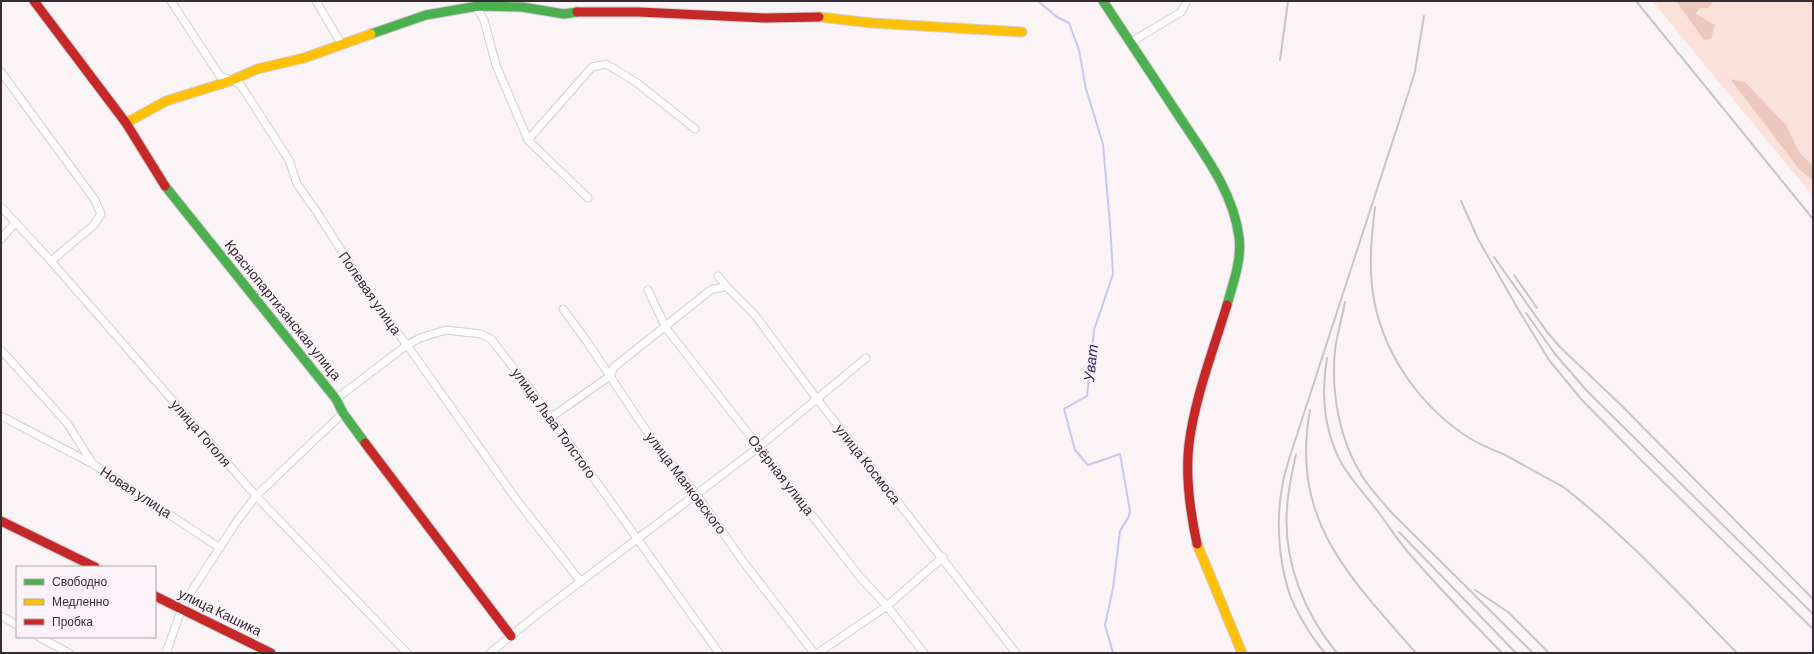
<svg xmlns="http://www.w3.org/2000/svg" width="1814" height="654" font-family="Barlow,sans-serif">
	<rect width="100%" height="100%" fill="#faf4f7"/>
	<path fill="#fce1da" d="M1652 1H1676L1705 39 1696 14 1700 8H1708L1714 1H1813V166L1799 152 1786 125 1745 82 1730 79 1799 169 1813 181V196Z"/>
	<path fill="#ebc9bf" d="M1676 1H1714L1708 8H1700L1696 14 1715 25 1711 39 1704 40Z
		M1730 79 1745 82 1786 125 1799 152 1813 166V181L1799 169Z"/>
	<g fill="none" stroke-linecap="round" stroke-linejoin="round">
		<path stroke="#c6c9ed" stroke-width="2" d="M1038 1 1057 17 1069 23 1079 50 1086 89 1103 144 1110 224 1113 274 1094 330 1087 396 1064 409 1075 450 1088 465 1120 454 1130 511 1129 516 1120 531 1113 588 1105 625 1113 653"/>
		<defs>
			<path id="street" d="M171 1 220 76 240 84 289 160 297 184 315 209 374 302 407 345 516 499 581 582
				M316 1 342 45
				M476 7 484 20 496 65 528 140 588 198
				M1131 42 1181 12 1187 1
				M1 72 95 200 101 214 94 225 51 261
				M528 140 592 67 606 64 636 82 695 129
				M1 207 51 261 256 496 407 653
				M1 239 15 223
				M718 276 727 287 755 315 817 399 1016 653
				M648 290 666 328 860 577 887 606 924 653
				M563 309 588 343 653 441 697 495 742 560 814 653
				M1 350 67 423 93 464 220 548
				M336 399 407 345 420 338 446 330 481 334 491 339 530 389 719 653
				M1 416 91 463
				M550 418 610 376 614 367 712 289 727 287
				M1 616 17 625
				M39 637 69 653
				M166 653 182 608 189 595 237 521 256 496 343 413
				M490 653 539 613 759 447 866 358
				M818 653 887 606 943 557"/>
			<path id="fast" d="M1103 1C1127 37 1151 74 1175 110 1200 149 1233 189 1239 237 1242 260 1233 283 1227 305
				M371 34 426 15 478 6 522 7 564 14 577 12
				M165 186 336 399 343 413 365 443"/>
			<path id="slow" d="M819 17 872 23 1022 32
				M126 123 166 101 230 81 257 69 304 58 371 34
				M1197 544 1242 653"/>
			<path id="jam" d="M34 1 126 123 165 186
				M577 12H639L765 18 819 17
				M365 443 511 636
				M1 521 95 567
				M1197 544C1190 511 1185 477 1189 444 1195 397 1213 351 1227 305
				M155 596 271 653"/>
		</defs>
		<use href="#street" stroke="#d5ced2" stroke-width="9"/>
		<use href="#fast" stroke="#d5ced2" stroke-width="11"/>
		<use href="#slow" stroke="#d5ced2" stroke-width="11"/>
		<use href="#jam" stroke="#d5ced2" stroke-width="11"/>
		<use href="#street" stroke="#fefdfe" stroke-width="7"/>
		<use href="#fast" stroke="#4caf50" stroke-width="9"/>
		<use href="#slow" stroke="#ffc107" stroke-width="9"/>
		<use href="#jam" stroke="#c62828" stroke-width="9"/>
		<path stroke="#c8c5c7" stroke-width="2" d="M1636 1 1813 219
			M1280 60 1288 1
			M1461 201 1478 239 1518 309 1549 360 1563 377 1581 399 1641 460 1813 629
			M1375 207C1371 239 1368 273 1375 305 1387 360 1424 410 1471 439 1482 446 1495 450 1507 456 1520 463 1532 470 1545 477 1552 481 1560 484 1566 489 1628 538 1682 597 1737 653
			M1494 257 1547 332 1561 348 1621 405 1813 599
			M1514 275 1537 308
			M1345 302C1342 318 1337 334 1335 350 1331 393 1339 439 1362 476 1371 490 1382 502 1393 514L1533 653
			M1526 313 1555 354 1587 391 1813 614
			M1327 358C1322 387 1323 419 1334 447 1343 472 1361 489 1376 509 1387 523 1396 538 1407 551 1437 586 1470 620 1502 653
			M1310 410C1290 521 1349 576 1416 653
			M1296 454C1292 472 1288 490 1287 508 1283 561 1304 613 1337 653
			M1399 532 1516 653
			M1475 590 1508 612 1549 653
			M1325 653C1311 637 1294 609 1288 589 1278 556 1276 516 1283 482 1285 471 1289 460 1292 450L1409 91 1415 71 1424 16"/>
	</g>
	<g text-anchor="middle" stroke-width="3.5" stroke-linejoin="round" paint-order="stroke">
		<g font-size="14" fill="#362c33" stroke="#fcf2f8">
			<text transform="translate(370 293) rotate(55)" y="5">Полевая улица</text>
			<text transform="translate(283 310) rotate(51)" y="5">Краснопартизанская улица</text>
			<text transform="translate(554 423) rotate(54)" y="5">улица Льва Толстого</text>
			<text transform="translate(201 433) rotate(49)" y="5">улица Гоголя</text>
			<text transform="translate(868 464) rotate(52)" y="5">улица Космоса</text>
			<text transform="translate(781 475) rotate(52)" y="5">Озёрная улица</text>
			<text transform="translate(686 483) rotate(53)" y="5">улица Маяковского</text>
			<text transform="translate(136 492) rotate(33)" y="5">Новая улица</text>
			<text transform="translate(220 612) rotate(26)" y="5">улица Кашика</text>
		</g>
		<g font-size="15" font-style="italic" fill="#2c2c68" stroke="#fcf2f8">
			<text transform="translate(1091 363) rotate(-84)" y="5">Уват</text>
		</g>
	</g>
	<rect width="1814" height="654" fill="none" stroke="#362c33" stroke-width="4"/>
	<rect x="16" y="566" width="140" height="72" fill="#fcf2f8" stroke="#ada3a9"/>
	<rect x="24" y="579" width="20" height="6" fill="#4caf50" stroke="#ada3a9"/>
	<text x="52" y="586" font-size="12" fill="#362c33">Свободно</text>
	<rect x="24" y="599" width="20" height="6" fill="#ffc107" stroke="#ada3a9"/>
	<text x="52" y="606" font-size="12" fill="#362c33">Медленно</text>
	<rect x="24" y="619" width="20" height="6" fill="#c62828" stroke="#ada3a9"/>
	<text x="52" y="626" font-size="12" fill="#362c33">Пробка</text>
</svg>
